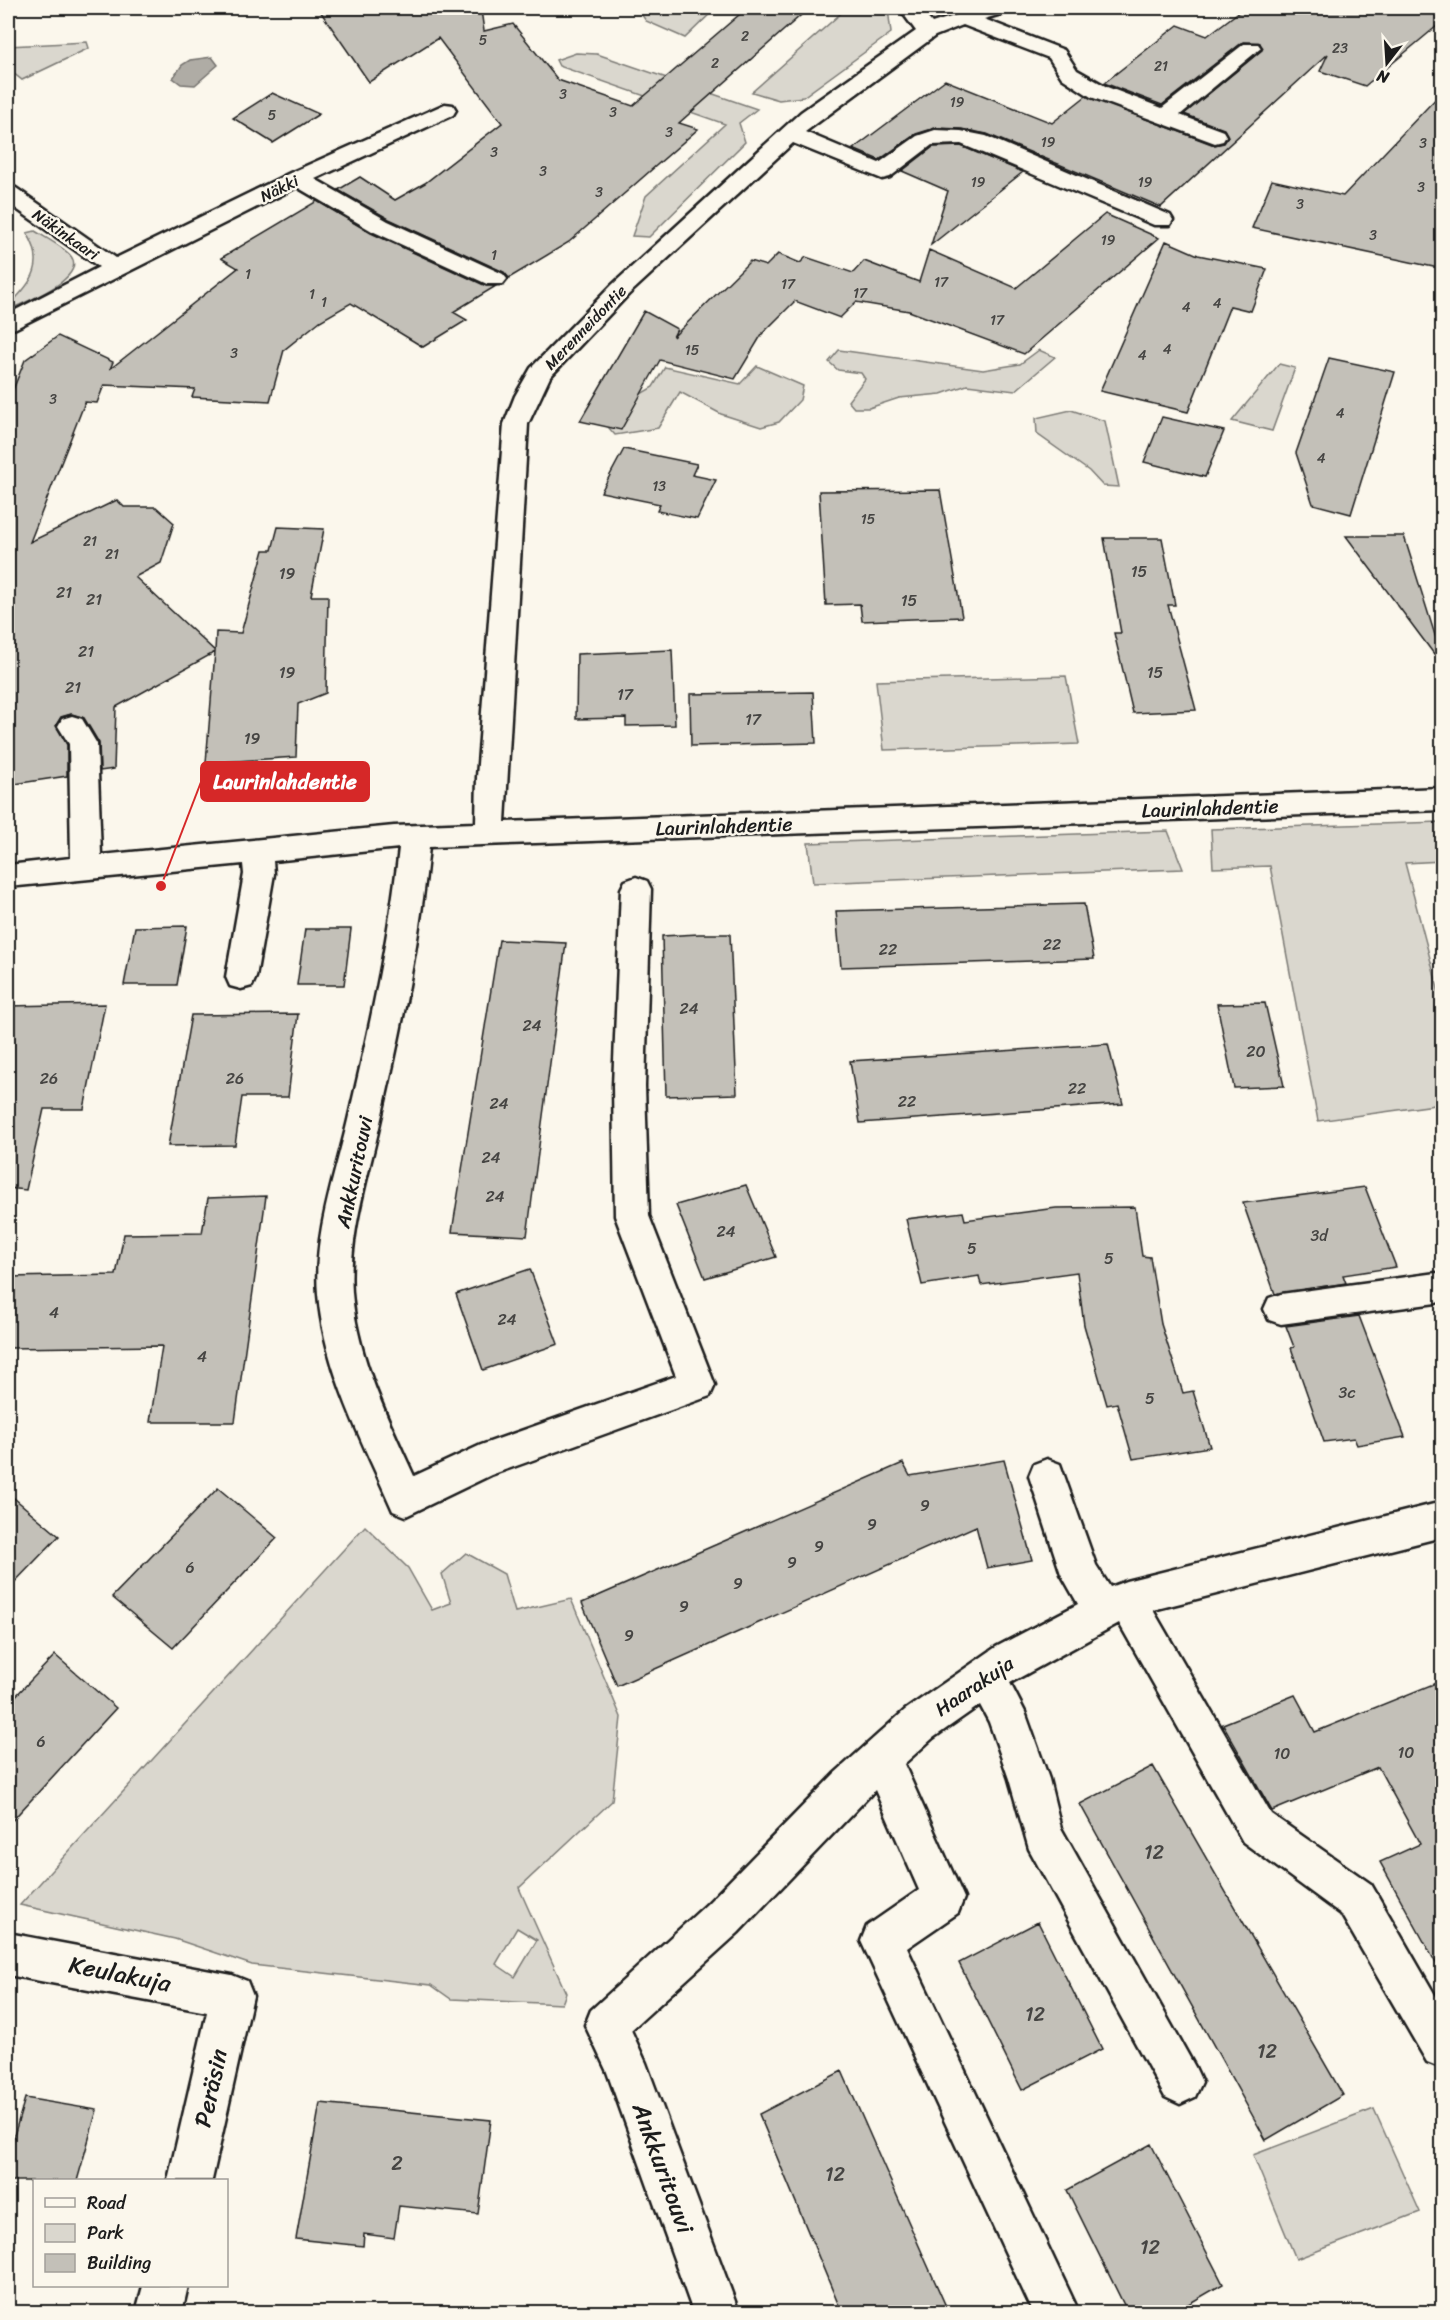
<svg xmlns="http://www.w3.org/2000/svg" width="1450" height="2320" font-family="Sriracha,sans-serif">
	<rect width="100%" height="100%" fill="#fbf7ec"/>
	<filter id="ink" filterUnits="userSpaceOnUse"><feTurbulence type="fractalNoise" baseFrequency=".0167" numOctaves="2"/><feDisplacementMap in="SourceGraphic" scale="12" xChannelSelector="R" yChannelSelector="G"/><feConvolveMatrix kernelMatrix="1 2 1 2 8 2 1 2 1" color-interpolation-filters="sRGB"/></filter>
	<g filter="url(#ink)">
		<path fill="#dad7ce" stroke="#7b7a75" stroke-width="1.5" fill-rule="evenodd" d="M637 8H716L685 38 646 21Z
			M847 8H891L888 9 891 33 803 97 779 100 752 92Z
			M87 42 89 48 22 80 8 69V46Z
			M576 53 597 54 757 109 739 123 745 142 649 237 632 236 646 196 725 124 559 66 556 60Z
			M35 231C46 238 62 246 70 255 89 277 29 300 15 307L10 304C33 282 46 263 27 233Z
			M839 350 983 370 1020 364 1039 350 1055 357 1015 391 967 385 941 394 899 398 869 408H854L848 401 865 379 861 373 838 370 829 362Z
			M1279 364 1295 368 1272 431 1232 421Z
			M757 366 803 386 800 400 779 422 761 427 721 414 680 392 658 428 615 435 608 427 620 406 653 387 665 367 740 384Z
			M1071 410 1105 421 1119 487 1103 486 1089 471 1037 434 1036 418Z
			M1066 676 1079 744 884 750 876 681Z
			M1442 822V861L1405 863 1442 1004V1104L1318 1121 1270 866 1213 868 1211 829Z
			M1168 831 1183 869 813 883 808 843Z
			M365 1526 408 1568 432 1610 451 1603 442 1574 466 1553 504 1574 515 1612 571 1599 621 1717 612 1801 519 1888 566 1993 562 2004 451 1999 431 1985 252 1965 175 1939 20 1905ZM517 1928 537 1940 515 1977 496 1964Z
			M1374 2109 1420 2212 1296 2259 1253 2155Z"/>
		<path fill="#afaca5" stroke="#74726e" stroke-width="1.5" d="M212 57 218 65 195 85 181 84 173 78 182 65 190 60Z"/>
		<path fill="#c3c0b8" stroke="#1c1c1c" stroke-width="1.5" d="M318 8H486L481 10 484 31 513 24 558 80 633 106 747 8H809L679 123 698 129 569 242 509 278 504 272 389 219 338 190 360 177 395 200 425 183 502 123 438 38 369 82Z
			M1244 8H1443V21L1365 86 1320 71 1328 54 1161 207 987 134 961 129 935 128 916 134 879 160 853 149 945 80 1052 123 1086 96 1214 145 1224 143 1228 137 1224 129 1184 114 1262 50 1260 43 1243 42 1162 105 1104 83 1178 25 1207 36Z
			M1443 91V269L1252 228 1272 180 1343 196Z
			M272 93 319 114 273 143 233 118Z
			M961 146 1023 172 931 245 948 191 902 171 933 147Z
			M317 201 371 233 486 286H496L453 312 467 320 423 347 351 303 320 321 284 350 270 401 192 397 195 389 104 385 97 403 85 402 30 542 117 500 124 507H156L174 523 161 563 135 577 215 651 216 632 241 633 264 550H272L278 527 324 529 311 596H328L326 693 298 704 296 757 206 763 215 652 116 707 114 769 100 771 99 743 84 718 71 714 61 717 56 725 67 745V776L8 785V402L25 360 58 336 113 362 110 369 238 268 221 258Z
			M1105 214 1159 238 1024 354 909 311 856 302 840 318 795 301 762 334 735 379 660 360 621 430 580 421 644 311 677 329 673 337 750 261 766 266 778 254 800 263 806 257 853 273 864 261 919 282 929 250 1016 288Z
			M1166 241 1198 255 1267 269 1251 311 1230 306 1188 412 1100 391Z
			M1329 358 1395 372 1351 514 1313 504 1296 453Z
			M1162 417 1224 431 1205 477 1144 462Z
			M624 449 697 464 692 475 716 480 697 519 657 511 660 504 601 492Z
			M940 490 962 617 862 621 860 604 826 605 819 491Z
			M1346 536H1404L1440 651 1434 654Z
			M1104 538H1162L1175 605H1168L1196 710 1133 713 1114 633H1121Z
			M672 650 675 725 626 726V718L576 719 577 654Z
			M813 692 816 743 691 746 690 694Z
			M1084 904 1094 959 841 967 836 911Z
			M187 926 177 985H124L135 927Z
			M305 929H351L344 985H297Z
			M699 934H730L737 1094 666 1096 662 936Z
			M499 940 566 943 527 1236 452 1232Z
			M1265 1003 1284 1086 1234 1088 1217 1004Z
			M105 1004 84 1109H44L26 1190 8 1188V1006Z
			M298 1014 288 1097H242L235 1145 168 1146 191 1015Z
			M1108 1044 1123 1104 860 1123 850 1061Z
			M746 1185 776 1257 705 1278 676 1205Z
			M1365 1187 1396 1267 1343 1275 1346 1283 1275 1294 1243 1203Z
			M266 1196 235 1422H150L162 1346 8 1348V1277L116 1275 124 1234 202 1233 208 1198Z
			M1135 1207 1142 1256 1150 1257 1161 1324 1183 1393 1193 1391 1210 1447 1133 1459 1117 1403 1107 1405 1084 1325 1077 1272 981 1285 979 1276 922 1285 906 1219 963 1212 965 1220 1056 1208Z
			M530 1269 558 1344 483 1370 456 1294Z
			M1359 1316 1405 1437 1357 1445 1354 1438 1324 1442 1291 1348 1294 1347 1286 1326Z
			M1004 1460 1032 1560 987 1568 976 1526 617 1686 582 1603 903 1463 910 1476Z
			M218 1488 277 1538 173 1648 112 1597Z
			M8 1493 59 1536 8 1589Z
			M55 1655 116 1708 8 1825V1704Z
			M1443 1680V1976L1380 1862 1420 1844 1378 1767 1272 1811 1223 1724 1295 1695 1315 1732Z
			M1153 1766 1343 2095 1266 2140 1080 1804Z
			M1038 1922 1102 2049 1022 2090 959 1963Z
			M842 2071 927 2264 949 2313H842L759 2114Z
			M25 2098 97 2110 77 2181H8V2156Z
			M320 2103 491 2120 478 2214 399 2206 394 2238 364 2234 363 2246 296 2239Z
			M1151 2144 1223 2284 1173 2313H1128L1067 2190Z"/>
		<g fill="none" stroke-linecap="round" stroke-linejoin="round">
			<defs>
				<path id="minor" d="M899 8H919L932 23 979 8H1011L1008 12 984 19 1064 50 1077 70 1107 87 1162 108 1244 44H1258L1261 48 1180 115 1223 131 1226 136 1223 141 1215 143 1091 97 1062 78 1049 58 963 25 935 36 805 132 879 163 917 136 935 130 961 131 986 136 1170 215 1173 220 1170 225H1154L961 144 932 145 890 177 882 179 793 143 628 295 550 377 528 424 505 822 1442 788V810L429 847C420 940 401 1032 380 1123 368 1178 348 1236 352 1293 357 1358 388 1418 414 1476L481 1445 676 1376 615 1216 613 1086 621 889 625 881 636 877 647 881 651 889 645 1086 649 1216 715 1385 710 1396 491 1475 406 1516 393 1511C363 1442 324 1370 318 1294 313 1235 335 1176 348 1120 369 1030 389 940 399 848L273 861 274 874 256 977 252 986 241 989 230 986 226 977 244 874 243 864 8 887V865L71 858 69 744 58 726 62 719 72 716 82 719 97 744 101 855 394 826 476 823 477 777 504 424 515 396 531 368 612 285 801 112 916 31Z
					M445 104 453 105 456 110 453 115 315 179 388 221 503 274 507 279 503 284H487L372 231 297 187 16 328 8 330V314L99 267 8 203V186L16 188 116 258 290 173Z
					M1436 1273 1442 1275V1301L1436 1303 1281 1324 1269 1320 1264 1309 1269 1298 1281 1294Z
					M1047 1459 1060 1464 1096 1565 1110 1587 1126 1581 1442 1502V1537L1153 1610 1271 1814 1371 1884 1442 2007V2068L1427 2062 1341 1914 1243 1842 1119 1623 1010 1683 1025 1712 1049 1779 1061 1828 1195 2067 1202 2082 1195 2097 1180 2104 1165 2097 1029 1849 1009 1779 989 1722 980 1705 933 1738 904 1764 964 1898 958 1913 907 1948 1079 2312H1033L861 1941 867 1926 919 1890 875 1790 738 1933 631 2030 646 2063 739 2312H693L607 2072 585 2025 591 2010 708 1903 835 1773 905 1710 996 1647 1078 1604 1061 1574 1029 1476 1034 1464Z
					M8 1933 232 1975 247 1981 253 1996 212 2180H168L207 2012 8 1975Z
					M143 2286H188L182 2312H136Z"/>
			</defs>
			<use href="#minor" stroke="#1c1c1c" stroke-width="5"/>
			<use href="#minor" fill="#fbf7ec" fill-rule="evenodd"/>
		</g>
	</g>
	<g text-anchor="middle" stroke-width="5" stroke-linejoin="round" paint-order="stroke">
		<g font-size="14" fill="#464543">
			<text x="745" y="41">2</text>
			<text x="483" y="45">5</text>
			<text x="1340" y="53">23</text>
			<text x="715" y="68">2</text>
			<text x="1161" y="71">21</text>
			<text x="563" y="99">3</text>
			<text x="957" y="107">19</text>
			<text x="613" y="117">3</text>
			<text x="272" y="120">5</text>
			<text x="669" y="137">3</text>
			<text x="1048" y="147">19</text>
			<text x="1423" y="148">3</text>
			<text x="494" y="157">3</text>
			<text x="543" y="176">3</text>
			<text x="978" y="187">19</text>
			<text x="1145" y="187">19</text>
			<text x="1421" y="192">3</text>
			<text x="599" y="197">3</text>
			<text x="1300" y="209">3</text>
			<text x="1373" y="240">3</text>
			<text x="1108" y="245">19</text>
			<text x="494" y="260">1</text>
			<text x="248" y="279">1</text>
			<text x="941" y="287">17</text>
			<text x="788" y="289">17</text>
			<text x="860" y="298">17</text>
			<text x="312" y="299">1</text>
			<text x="324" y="307">1</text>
			<text x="1217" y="308">4</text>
			<text x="1186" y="312">4</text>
			<text x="997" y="325">17</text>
			<text x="1167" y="354">4</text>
			<text x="692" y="355">15</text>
			<text x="234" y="358">3</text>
			<text x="1142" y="360">4</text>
			<text x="53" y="404">3</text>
			<text x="1340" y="418">4</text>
			<text x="1321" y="463">4</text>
			<text x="659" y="491">13</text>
			<text x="868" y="524">15</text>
			<text x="90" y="546">21</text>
			<text x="112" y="559">21</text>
		</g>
		<g font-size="16" fill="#1c1c1c" stroke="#fbf7ec">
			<text transform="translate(279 188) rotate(-26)" y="6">Näkki</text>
			<text transform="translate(66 234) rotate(35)" y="6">Näkinkaari</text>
			<text transform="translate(585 327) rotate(-46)" y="6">Merenneidontie</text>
		</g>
		<g font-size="16" fill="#464543">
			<text x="1139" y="577">15</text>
			<text x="287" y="579">19</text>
			<text x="64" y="598">21</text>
			<text x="94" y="605">21</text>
			<text x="909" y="606">15</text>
			<text x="86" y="657">21</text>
			<text x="287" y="678">19</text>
			<text x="1155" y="678">15</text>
			<text x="73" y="693">21</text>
			<text x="625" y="700">17</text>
			<text x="753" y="725">17</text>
			<text x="252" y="744">19</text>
			<text x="1052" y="950">22</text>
			<text x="888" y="955">22</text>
			<text x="689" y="1014">24</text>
			<text x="532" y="1031">24</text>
			<text x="1256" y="1057">20</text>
			<text x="49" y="1084">26</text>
			<text x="235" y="1084">26</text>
			<text x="1077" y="1094">22</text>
			<text x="907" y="1107">22</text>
			<text x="499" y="1109">24</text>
			<text x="491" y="1163">24</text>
			<text x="495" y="1202">24</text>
			<text x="726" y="1237">24</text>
			<text x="1319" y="1241">3d</text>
			<text x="972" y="1254">5</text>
			<text x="1109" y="1264">5</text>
			<text x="54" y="1318">4</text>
			<text x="507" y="1325">24</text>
			<text x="202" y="1362">4</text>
			<text x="1347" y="1398">3c</text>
			<text x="1150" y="1404">5</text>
			<text x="925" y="1511">9</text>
			<text x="872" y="1530">9</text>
			<text x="819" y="1552">9</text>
			<text x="792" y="1568">9</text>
			<text x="190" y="1573">6</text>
			<text x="738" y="1589">9</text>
			<text x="684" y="1612">9</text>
			<text x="629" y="1641">9</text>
			<text x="41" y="1747">6</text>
			<text x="1406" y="1758">10</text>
			<text x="1282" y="1759">10</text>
		</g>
		<g font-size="20" fill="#1c1c1c" stroke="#fbf7ec">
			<text transform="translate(1210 808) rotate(-2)" y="7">Laurinlahdentie</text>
			<text transform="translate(724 826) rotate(-2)" y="7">Laurinlahdentie</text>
			<text transform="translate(354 1172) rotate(-78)" y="7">Ankkuritouvi</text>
			<text transform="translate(974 1686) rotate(-34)" y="7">Haarakuja</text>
		</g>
		<g font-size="20" fill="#464543">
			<text x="1154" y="1859">12</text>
			<text x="1035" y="2021">12</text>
			<text x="1267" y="2058">12</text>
			<text x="397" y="2170">2</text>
			<text x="835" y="2181">12</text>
			<text x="1150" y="2254">12</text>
		</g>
		<g font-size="24" fill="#1c1c1c" stroke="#fbf7ec">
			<text transform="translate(120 1974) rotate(11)" y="8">Keulakuja</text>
			<text transform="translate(211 2088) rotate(-77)" y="8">Peräsin</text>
			<text transform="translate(663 2168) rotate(70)" y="8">Ankkuritouvi</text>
		</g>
	</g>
	<path fill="none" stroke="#d62828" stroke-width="2" d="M161 886L201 782"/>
	<circle fill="#d62828" stroke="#fbf7ec" stroke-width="2" cx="161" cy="886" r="6"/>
	<rect fill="#d62828" stroke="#d62828" stroke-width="2" x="201" y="762" width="168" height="39" rx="6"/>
	<g font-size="21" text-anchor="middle" font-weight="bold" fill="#fff">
		<text x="285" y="789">Laurinlahdentie</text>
	</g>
	<rect width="1450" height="2320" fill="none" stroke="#fbf7ec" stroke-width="30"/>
	<rect x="15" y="15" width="1420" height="2290" fill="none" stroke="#1c1c1c" stroke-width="2" filter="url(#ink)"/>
	<rect x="33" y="2179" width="195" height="108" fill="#fbf7ec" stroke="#a29f99" stroke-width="1.5"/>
	<rect x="45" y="2198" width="30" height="9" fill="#fbf7ec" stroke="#a29f99" stroke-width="1.5"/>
	<text x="87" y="2209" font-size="18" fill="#1c1c1c">Road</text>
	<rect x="45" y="2224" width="30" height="18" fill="#dad7ce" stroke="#a29f99" stroke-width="1.5"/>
	<text x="87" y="2239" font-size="18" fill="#1c1c1c">Park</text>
	<rect x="45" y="2254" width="30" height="18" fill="#c3c0b8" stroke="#a29f99" stroke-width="1.5"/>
	<text x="87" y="2269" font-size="18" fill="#1c1c1c">Building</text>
	<g transform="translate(1387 63) rotate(197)" stroke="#fbf7ec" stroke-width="4.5" paint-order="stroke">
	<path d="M0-4.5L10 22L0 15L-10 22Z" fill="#1c1c1c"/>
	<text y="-9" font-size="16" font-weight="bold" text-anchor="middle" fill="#1c1c1c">N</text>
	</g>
</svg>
